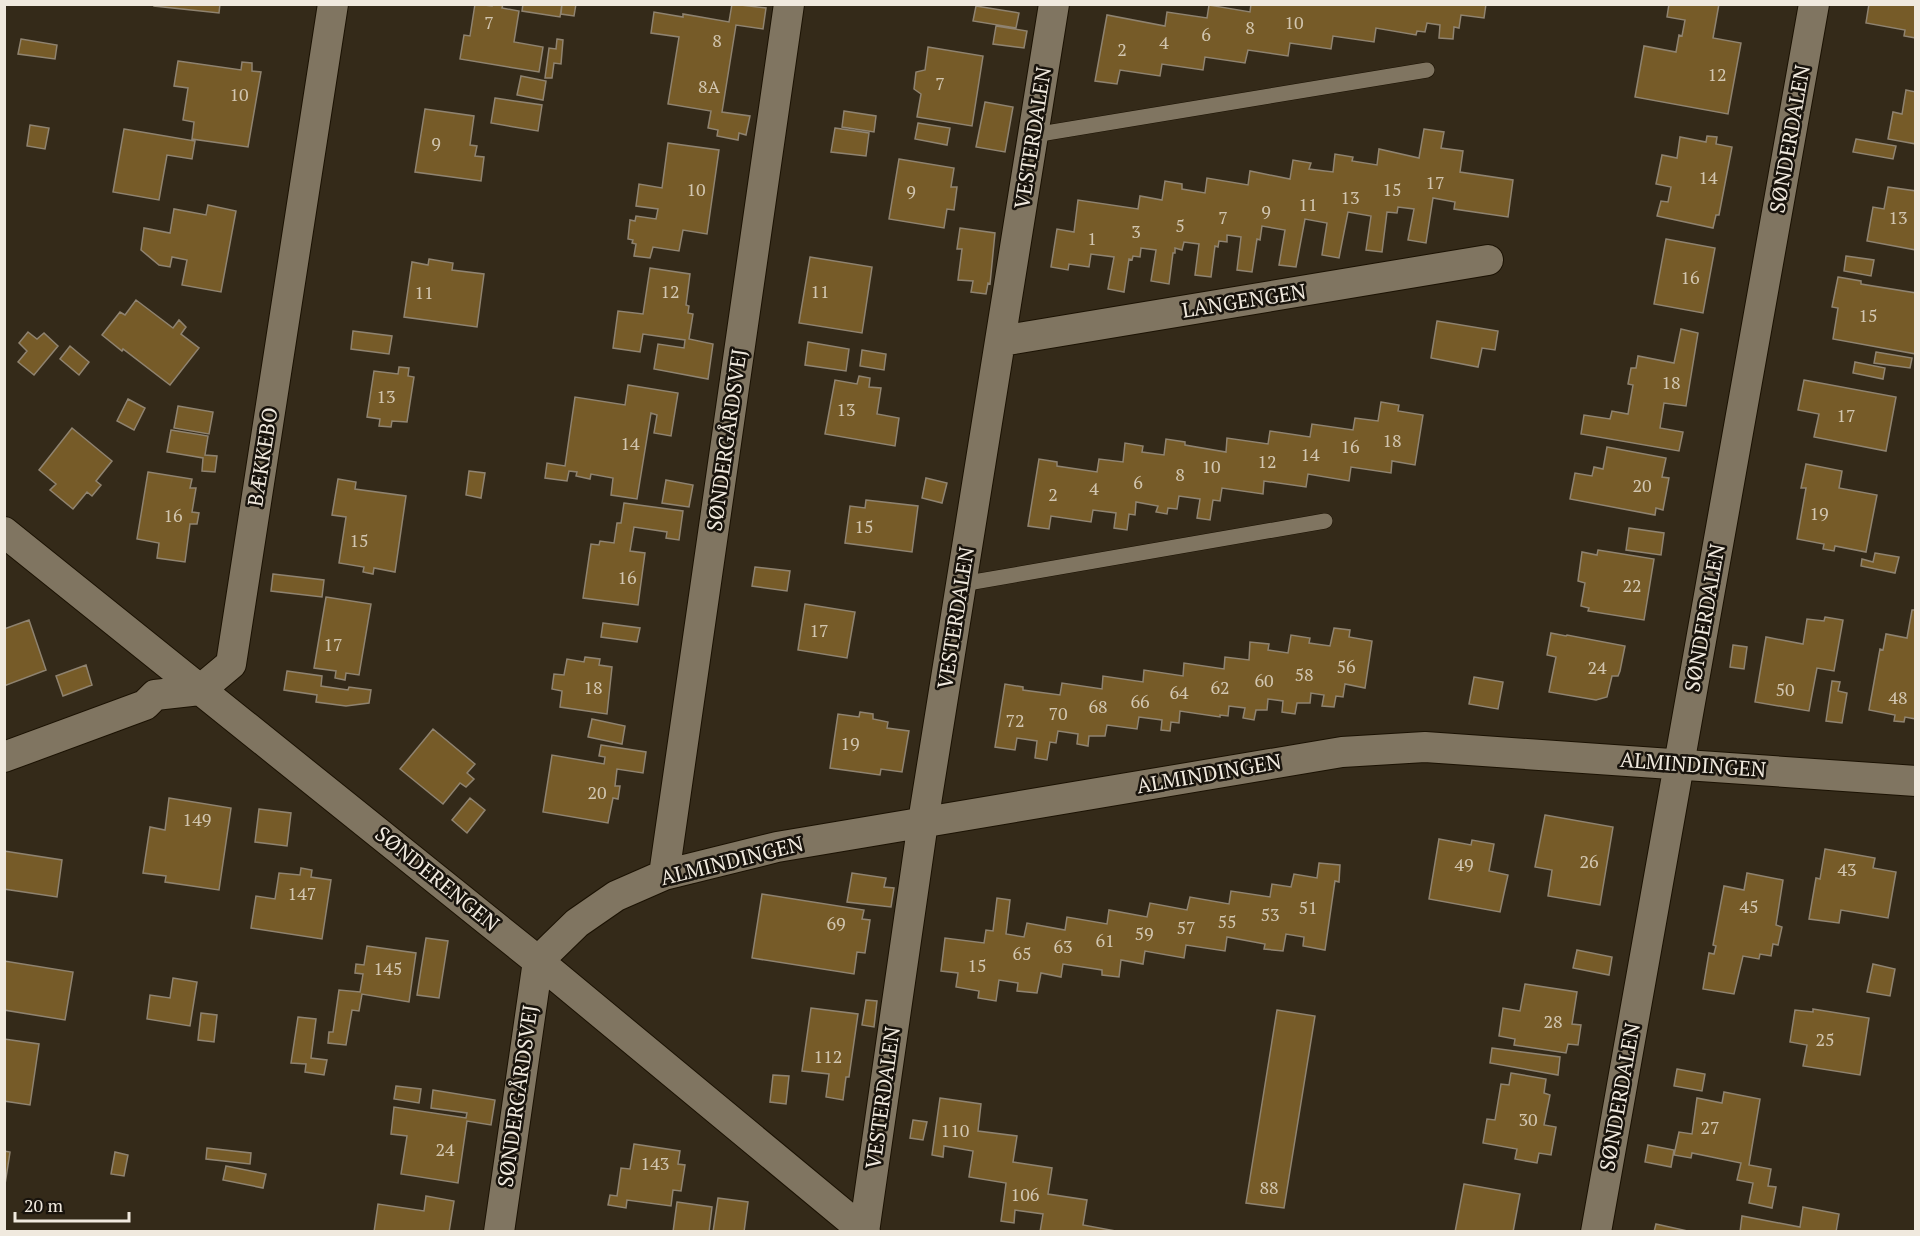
<svg xmlns="http://www.w3.org/2000/svg" width="1920" height="1236" font-family="'PT Serif',serif">
	<rect width="100%" height="100%" fill="#342a19"/>
	<path fill="#765b28" stroke="#8f8370" stroke-width="1.5" d="M154 4H220L219 13 154 6Z
		M475 4 492 6V4H503L502 8 519 11 514 42 543 47 539 72 460 59 464 35 470 36Z
		M523 4H562L560 17 522 11Z
		M562 4H576L574 16 561 14Z
		M732 4 766 8 763 29 736 25 722 112 750 116 746 135 739 133 738 140 717 136 718 130 708 128 711 111 668 104 679 37 651 33 654 12 683 17V14L729 22Z
		M1251 4 1294 5 1486 4 1484 18 1461 15 1459 28 1454 27 1453 39 1439 38 1440 25 1427 23 1425 32 1417 31 1416 35 1376 28 1374 42 1333 36 1331 49 1290 43 1288 56 1248 50 1245 63 1205 57 1203 70 1162 64 1160 76 1120 70 1117 84 1095 81 1107 15 1165 26 1167 12 1207 18 1209 5 1250 12Z
		M1669 4H1719L1713 38 1741 43 1728 114 1635 97 1644 46 1676 52 1679 35 1682 36 1685 20 1667 17Z
		M1869 4H1916V38L1904 36 1905 30 1866 23Z
		M976 6 1019 13 1016 28 973 21Z
		M996 26 1027 31 1024 48 993 44Z
		M21 39 57 45 55 59 18 54Z
		M557 39 563 40 561 64 554 63 552 78H545L549 48 556 49Z
		M928 47 983 56 972 126 917 117 921 94 914 89 916 72 925 70Z
		M178 61 241 70 242 62 252 63V71L261 72 248 147 192 139 194 122 183 120 188 88 174 86Z
		M521 76 546 81 543 100 517 95Z
		M1906 90 1916 92V144L1888 139 1893 112 1902 114Z
		M495 98 542 105 538 131 491 123Z
		M985 102 1013 107 1005 152 976 147Z
		M425 109 474 116 470 145 477 146 475 156 484 157 481 181 415 172Z
		M844 111 876 116 874 132 842 127Z
		M918 123 950 128 947 145 915 139Z
		M30 125 49 128 45 149 27 146Z
		M835 128 869 133 866 156 831 152Z
		M124 129 195 141 192 159 167 155 159 200 113 192Z
		M1424 129 1444 132 1441 148 1463 151 1460 172 1513 180 1508 217 1454 209 1455 202 1433 198 1426 243 1408 240 1414 209 1398 207 1397 213 1387 212 1382 252 1366 250 1371 216 1348 212 1339 258 1322 255 1327 223 1305 219 1296 267 1279 265 1285 230 1262 226 1260 240 1257 239 1252 272 1237 270 1241 237 1227 235V242L1219 241 1218 247 1215 246 1211 277 1195 275 1199 244 1184 242 1182 250 1175 248V253H1173L1169 284 1151 281 1156 250 1141 248 1140 257 1133 256 1132 260 1129 259 1124 292 1108 289 1114 257 1091 254 1089 267 1069 264 1068 270 1051 267 1057 229 1074 232 1078 200 1138 209 1140 196 1162 200 1165 181 1182 184V189L1205 193 1207 178 1248 185 1250 171 1290 179 1293 160 1311 163 1309 169 1333 172 1335 154 1353 157 1352 161 1377 165 1379 149 1419 158Z
		M1707 136 1717 137 1716 144 1732 147 1719 215H1716L1713 228 1657 216 1661 201 1668 202 1671 187 1656 184 1662 155 1677 158 1680 137 1706 142Z
		M1856 139 1896 146 1893 159 1853 152Z
		M668 143 719 150 707 234 683 230 679 251 653 247 650 258 634 256 636 244 632 243 633 240 628 239 630 220 635 221 636 216 656 219 658 209 636 206 639 184 662 188Z
		M899 159 954 168 951 187H957L954 210 947 209 944 228 889 219Z
		M1888 187 1916 191V250L1867 241 1873 207 1884 209Z
		M208 205 236 211 221 292 182 285 187 260 172 257 170 267 159 265 141 250 144 228 170 233 174 209 206 215Z
		M960 228 995 233 990 284 988 283 986 294 971 292 973 281 958 280 962 249H957Z
		M1666 239 1715 248 1703 313 1654 304Z
		M1846 256 1874 260 1871 276 1844 271Z
		M810 257 872 267 862 333 799 323Z
		M429 259 453 263 452 270 484 274 477 327 404 317 412 262 428 265Z
		M650 268 690 274 686 305 689 306 688 313 693 314 689 339 713 344 708 379 654 369 658 344 684 348 685 340 643 334 640 352 613 348 618 311 643 314Z
		M1838 277 1861 281V284L1916 293V354L1833 339 1838 308 1832 307Z
		M136 300 173 328 179 320 186 327 181 334 199 348 170 385 123 349 122 351 102 335 120 312 125 315Z
		M1437 321 1498 331 1495 350 1482 348 1478 367 1431 358Z
		M1681 329 1698 333 1686 406 1664 403 1660 428 1683 432 1679 451 1581 434 1584 415 1610 419 1612 411 1628 414 1633 385 1628 384 1631 368H1636L1638 356 1674 363Z
		M353 331 392 336 389 354 351 349Z
		M28 332 37 339 44 333 58 346 34 375 18 362 27 351 19 343Z
		M808 342 849 349 846 371 805 365Z
		M70 346 89 362 79 375 60 359Z
		M862 350 886 354 884 370 860 366Z
		M1876 352 1912 358 1910 368 1874 363Z
		M1855 362 1885 368 1883 379 1853 373Z
		M399 367 409 368 408 376 414 377 407 422 392 421 391 427 379 426 380 419 367 417 374 371 398 374Z
		M859 376 870 378 869 387 881 388 877 414 899 418 895 446 825 434 835 380 857 384Z
		M1804 380 1896 397 1886 451 1814 437 1819 414 1798 410Z
		M628 385 678 393 671 436 654 433 657 415 651 413 637 499 611 495 613 478 591 474 590 479 576 476 577 472 569 471 567 481 545 478 547 463 565 466 575 397 625 405Z
		M128 399 145 408 134 430 117 421Z
		M1381 402 1399 405 1398 411 1423 415 1415 465 1392 461 1391 473 1351 467 1349 481 1308 474 1306 487 1264 481 1263 494 1222 488 1220 501 1213 500 1210 520 1197 518 1200 499 1179 496 1177 509 1168 508 1167 514 1156 512 1158 506 1136 502 1135 515 1129 514 1127 530 1114 528 1116 513 1093 510 1091 522 1051 516 1049 529 1028 526 1039 459 1057 462V466L1097 472 1099 459 1123 462 1125 443 1143 446 1142 452 1164 455 1166 439 1185 442V445L1226 452 1227 438 1268 444 1270 431 1310 437 1312 424 1353 430 1355 418 1378 421Z
		M178 406 213 412 209 434 174 428Z
		M72 428 112 461 96 481 101 485 92 496 87 492 73 509 50 490 56 484 39 470Z
		M171 430 208 436 205 455 217 456 215 472 202 471 203 458 167 452Z
		M1607 447 1666 458 1662 477 1669 478 1663 510 1656 508 1655 515 1570 499 1575 473 1592 476 1594 467 1603 469Z
		M1806 464 1842 471 1839 488 1877 495 1866 552 1835 546 1834 551 1823 549 1824 544 1797 539 1806 488H1801Z
		M469 471 485 473 481 498 466 495Z
		M148 472 192 479 190 488H196L192 512 199 513 197 524H190L185 562 157 558 159 543 137 539Z
		M926 478 947 483 942 503 922 498Z
		M338 479 356 482 355 489 406 496 395 572 374 568 373 574 363 572 364 567 339 563 346 517 332 515Z
		M666 480 693 485 689 507 662 503Z
		M866 500 918 506 912 552 845 543 850 506 865 508Z
		M624 503 683 511 679 540 666 538 667 532 634 527 630 551 645 553 638 605 583 598 591 544 599 545 600 541 614 543 617 523H621Z
		M1629 528 1664 533 1661 555 1626 550Z
		M1598 550 1654 559 1644 620 1588 611 1589 608 1581 606 1585 583 1578 581 1582 552 1597 555Z
		M1875 553 1899 557 1895 573 1861 566 1862 559 1873 562Z
		M755 567 790 571 787 591 752 586Z
		M273 574 324 580 322 597 271 591Z
		M326 597 371 604 359 675 346 673 345 680 335 678 336 671 314 668Z
		M805 604 855 612 847 658 798 650Z
		M1912 610H1916V719L1905 717 1904 722 1894 721 1895 715 1869 710 1880 649 1883 650 1886 634 1907 638Z
		M1825 617 1843 620 1834 671 1817 668 1809 711 1755 702 1766 637 1803 644 1807 619 1824 621Z
		M29 620 46 670 4 686V629Z
		M603 623 640 628 637 642 601 637Z
		M1334 628 1350 630 1349 637 1372 641 1365 688 1345 684 1343 697 1336 696 1334 707 1322 706 1324 695 1311 693 1310 703H1297L1295 714 1282 712 1283 701 1268 699 1267 710H1256L1254 720 1243 718 1245 708 1229 706 1228 716 1220 715V717L1180 711 1179 723 1171 722 1170 731 1161 730 1162 720 1139 717 1137 729 1107 725 1105 736H1089L1088 746 1077 744 1078 734 1058 731 1056 743 1050 742 1047 760 1035 758 1037 741 1017 738 1015 750 995 747 1005 684 1023 687V690L1060 695 1062 683 1102 689 1103 676 1143 682 1144 670 1183 676 1184 663 1224 669 1225 657 1249 660 1250 642 1269 644 1268 650 1288 653 1291 635 1310 638 1309 643 1330 646Z
		M1551 633 1566 636 1567 635 1625 646 1620 671 1618 676H1612L1607 697 1596 700 1549 692 1556 657 1547 655Z
		M1733 645 1747 647 1744 669 1730 667Z
		M585 657 600 659 599 665 612 667 607 714 560 707 562 691 552 689 554 674 564 675 567 659 584 662Z
		M86 665 92 685 63 696 56 676Z
		M287 671 322 676 321 686 348 690 349 687 371 690 369 703 346 706 316 702 317 695 284 690Z
		M1474 677 1503 682 1498 709 1469 704Z
		M1832 681 1840 682 1838 691 1847 693 1842 723 1826 721Z
		M860 712 873 714V719L888 722 887 728 909 731 902 772 881 769 880 775 830 768 838 714 859 717Z
		M592 719 625 726 622 744 588 737Z
		M433 729 475 764 467 773 474 779 466 787 460 783 443 804 400 769Z
		M601 745 646 752 643 773 617 769 615 786H620L618 799 613 798 608 823 543 812 552 755 604 764 605 757 599 756Z
		M169 798 231 808 219 890 165 882 166 876 143 873 150 827 165 830Z
		M470 798 485 810 467 833 452 820Z
		M259 809 291 813 287 846 255 842Z
		M1545 815 1613 827 1600 905 1548 896 1552 870 1535 867Z
		M1439 839 1471 845 1472 840 1494 844 1489 871 1508 875 1500 912 1429 899Z
		M1825 849 1875 858 1873 868 1896 872 1888 918 1841 910 1839 923 1809 919 1816 878 1820 879Z
		M4 851 62 860 57 897 4 889Z
		M1319 863 1340 865 1339 882 1335 881 1325 950 1303 946 1304 937 1286 934 1283 951 1264 949 1265 944 1227 937 1225 951 1186 945 1184 958 1145 951 1143 964 1121 960 1119 977 1102 975V970L1063 964 1061 977 1041 973 1037 993 1017 991 1018 983 999 980 996 1001 978 998 979 991 956 987 958 973 941 971 945 938 984 943 986 930 993 931 997 898 1010 900 1006 934 1024 937 1027 923 1065 930 1067 917 1107 924 1109 910 1147 917 1150 903 1187 910 1190 897 1229 904 1231 891 1270 897 1272 884 1291 887 1294 874 1317 878Z
		M301 868 312 870 311 877 331 880 322 939 251 928 256 896 275 899 279 873 300 875Z
		M852 873 886 878 884 887 894 888 891 907 847 902Z
		M1747 873 1783 880 1776 925 1782 927 1778 945 1773 944 1771 956 1760 954 1759 959 1743 956 1734 994 1703 989 1709 953 1714 954 1716 946 1713 945 1724 886 1744 890Z
		M762 894 864 910 862 919 870 920 865 953 857 952 854 974 752 958Z
		M426 938 448 941 439 998 417 995Z
		M367 946 416 953 409 1002 362 994 359 1011 352 1010 346 1045 328 1043 329 1032H333L339 990 360 992 363 974 355 973 356 964 364 965Z
		M1577 950 1612 957 1609 975 1573 968Z
		M4 961 73 972 65 1020 4 1010Z
		M1873 964 1895 969 1890 996 1867 992Z
		M173 978 197 982 190 1026 147 1019 150 995 170 998Z
		M1525 984 1577 992 1572 1024 1581 1025 1578 1045 1568 1044 1566 1053 1514 1045 1515 1039 1499 1036 1503 1008 1520 1011Z
		M866 1000 877 1001 874 1027 862 1025Z
		M811 1008 858 1014 849 1077H846L843 1100 826 1097 829 1074 802 1071Z
		M1813 1009 1869 1018 1860 1075 1803 1066 1807 1045 1790 1042 1795 1010 1813 1012Z
		M1277 1010 1315 1016 1284 1208 1246 1203Z
		M201 1013 217 1015 214 1042 198 1040Z
		M298 1017 316 1019 311 1058 327 1060 324 1075 305 1072 306 1064 291 1063Z
		M4 1039 39 1044 30 1105 4 1101Z
		M1492 1048 1560 1057 1558 1075 1490 1063Z
		M1677 1069 1705 1074 1702 1091 1674 1086Z
		M1511 1073 1546 1079 1544 1093 1550 1095 1544 1125 1556 1127 1551 1155 1539 1153 1537 1163 1515 1159 1517 1149 1483 1143 1487 1119 1495 1120 1501 1084 1509 1085Z
		M773 1075 789 1076 786 1104 770 1102Z
		M396 1086 421 1089 419 1103 394 1099Z
		M433 1090 495 1100 491 1125 467 1121 458 1183 401 1174 407 1136 391 1134 394 1107 466 1118 467 1113 431 1108Z
		M1724 1092 1760 1099 1749 1165 1771 1169 1768 1186 1776 1187 1772 1208 1749 1203 1753 1183 1737 1180 1741 1163 1692 1153 1691 1158 1674 1155 1679 1132 1692 1134 1697 1098 1722 1103Z
		M940 1098 981 1104 978 1131 1017 1136 1013 1162 1052 1168 1048 1194 1087 1200 1083 1225 1121 1232H1040L1043 1214 1015 1210 1014 1223 1001 1221 1006 1183 969 1177 973 1151 944 1146 943 1157 932 1155Z
		M913 1120 927 1122 923 1140 910 1138Z
		M634 1144 680 1151 678 1164 685 1165 681 1191 673 1190 671 1206 627 1200 626 1208 608 1205 610 1195 617 1196 621 1168 630 1169Z
		M1648 1145 1674 1150 1671 1167 1645 1162Z
		M207 1148 251 1153 250 1164 206 1159Z
		M4 1151 10 1152 4 1191Z
		M115 1152 128 1155 124 1176 111 1174Z
		M226 1166 266 1174 263 1188 223 1180Z
		M1464 1184 1520 1194 1513 1232H1455Z
		M426 1196 454 1201 449 1232H374L378 1204 424 1211Z
		M718 1198 748 1202 744 1232H713Z
		M677 1202 712 1207 709 1232H673Z
		M1803 1207 1839 1214 1836 1232H1740L1742 1216 1800 1227Z
		M1656 1224 1692 1232H1654Z"/>
	<g fill="none" stroke-linecap="round" stroke-linejoin="round">
		<defs>
			<path id="lane" d="M1034 135 1427 70
				M962 584 1325 521"/>
			<path id="street" d="M1001 341 1488 260
				M4 532 538 961 865 1232
				M4 757 145 705 155 695 200 690 231 664 333 4
				M664 875 789 4
				M499 1232 538 961 577 923 616 896 664 875 777 847 1342 752 1425 747 1916 781
				M864 1232 923 822 1054 4
				M1596 1232 1814 4"/>
		</defs>
		<use href="#lane" stroke="#1b1203" stroke-width="16"/>
		<use href="#street" stroke="#1b1203" stroke-width="32"/>
		<use href="#lane" stroke="#807561" stroke-width="15"/>
		<use href="#street" stroke="#807561" stroke-width="30"/>
	</g>
	<g text-anchor="middle" stroke-width="5" stroke-linejoin="round" paint-order="stroke">
		<g font-size="18" fill="#d2c6b0">
			<text x="489" y="29">7</text>
			<text x="1294" y="29">10</text>
			<text x="1250" y="34">8</text>
			<text x="1206" y="41">6</text>
			<text x="717" y="47">8</text>
			<text x="1164" y="49">4</text>
			<text x="1122" y="56">2</text>
			<text x="1717" y="81">12</text>
			<text x="940" y="90">7</text>
			<text x="709" y="93">8A</text>
			<text x="239" y="101">10</text>
			<text x="436" y="150">9</text>
			<text x="1708" y="184">14</text>
			<text x="1435" y="189">17</text>
			<text x="696" y="196">10</text>
			<text x="1392" y="196">15</text>
			<text x="911" y="198">9</text>
			<text x="1350" y="204">13</text>
			<text x="1308" y="211">11</text>
			<text x="1266" y="218">9</text>
			<text x="1223" y="224">7</text>
			<text x="1898" y="224">13</text>
			<text x="1180" y="232">5</text>
			<text x="1136" y="238">3</text>
			<text x="1092" y="245">1</text>
			<text x="1690" y="284">16</text>
			<text x="670" y="298">12</text>
			<text x="820" y="298">11</text>
			<text x="424" y="299">11</text>
			<text x="1868" y="322">15</text>
			<text x="1671" y="389">18</text>
			<text x="386" y="403">13</text>
			<text x="846" y="416">13</text>
			<text x="1846" y="422">17</text>
			<text x="1392" y="447">18</text>
			<text x="630" y="450">14</text>
			<text x="1350" y="453">16</text>
			<text x="1310" y="461">14</text>
			<text x="1267" y="468">12</text>
			<text x="1211" y="473">10</text>
			<text x="1180" y="481">8</text>
			<text x="1138" y="489">6</text>
			<text x="1642" y="492">20</text>
			<text x="1094" y="495">4</text>
			<text x="1053" y="501">2</text>
			<text x="1819" y="520">19</text>
			<text x="173" y="522">16</text>
			<text x="864" y="533">15</text>
			<text x="359" y="547">15</text>
			<text x="627" y="584">16</text>
			<text x="1632" y="592">22</text>
			<text x="819" y="637">17</text>
			<text x="333" y="651">17</text>
			<text x="1346" y="673">56</text>
			<text x="1597" y="674">24</text>
			<text x="1304" y="681">58</text>
			<text x="1264" y="687">60</text>
			<text x="593" y="694">18</text>
			<text x="1220" y="694">62</text>
			<text x="1785" y="696">50</text>
			<text x="1179" y="699">64</text>
			<text x="1898" y="704">48</text>
			<text x="1140" y="708">66</text>
			<text x="1098" y="713">68</text>
			<text x="1058" y="720">70</text>
			<text x="1015" y="727">72</text>
			<text x="850" y="750">19</text>
			<text x="597" y="799">20</text>
			<text x="197" y="826">149</text>
			<text x="1589" y="868">26</text>
			<text x="1464" y="871">49</text>
			<text x="1847" y="876">43</text>
			<text x="302" y="900">147</text>
			<text x="1749" y="913">45</text>
			<text x="1308" y="914">51</text>
			<text x="1270" y="921">53</text>
			<text x="1227" y="928">55</text>
			<text x="836" y="930">69</text>
			<text x="1186" y="934">57</text>
			<text x="1144" y="940">59</text>
			<text x="1105" y="947">61</text>
			<text x="1063" y="953">63</text>
			<text x="1022" y="960">65</text>
			<text x="977" y="972">15</text>
			<text x="388" y="975">145</text>
			<text x="1553" y="1028">28</text>
			<text x="1825" y="1046">25</text>
			<text x="828" y="1063">112</text>
			<text x="1528" y="1126">30</text>
			<text x="1710" y="1134">27</text>
			<text x="955" y="1137">110</text>
			<text x="445" y="1156">24</text>
			<text x="655" y="1170">143</text>
			<text x="1269" y="1194">88</text>
			<text x="1025" y="1201">106</text>
		</g>
		<g font-size="21" fill="#f0e9de" stroke="#18130c">
			<text transform="translate(1033 138) rotate(-81)" y="7">VESTERDALEN</text>
			<text transform="translate(1790 139) rotate(-80)" y="7">SØNDERDALEN</text>
			<text transform="translate(1244 301) rotate(-9)" y="7">LANGENGEN</text>
			<text transform="translate(727 440) rotate(-82)" y="7">SØNDERGÅRDSVEJ</text>
			<text transform="translate(263 457) rotate(-81)" y="7">BÆKKEBO</text>
			<text transform="translate(956 618) rotate(-81)" y="7">VESTERDALEN</text>
			<text transform="translate(1705 618) rotate(-80)" y="7">SØNDERDALEN</text>
			<text transform="translate(1693 765) rotate(4)" y="7">ALMINDINGEN</text>
			<text transform="translate(1209 774) rotate(-10)" y="7">ALMINDINGEN</text>
			<text transform="translate(732 861) rotate(-14)" y="7">ALMINDINGEN</text>
			<text transform="translate(437 879) rotate(39)" y="7">SØNDERENGEN</text>
			<text transform="translate(518 1096) rotate(-82)" y="7">SØNDERGÅRDSVEJ</text>
			<text transform="translate(1620 1097) rotate(-80)" y="7">SØNDERDALEN</text>
			<text transform="translate(883 1098) rotate(-82)" y="7">VESTERDALEN</text>
		</g>
	</g>
	<rect width="1920" height="1236" fill="none" stroke="#f0e9de" stroke-width="12"/>
	<path d="M15 1212v9h114v-9" fill="none" stroke="#f0e9de" stroke-width="3"/>
	<text x="24" y="1212" font-size="18" fill="#f0e9de" stroke="#18130c" stroke-width="4.5" paint-order="stroke">20 m</text>
</svg>
